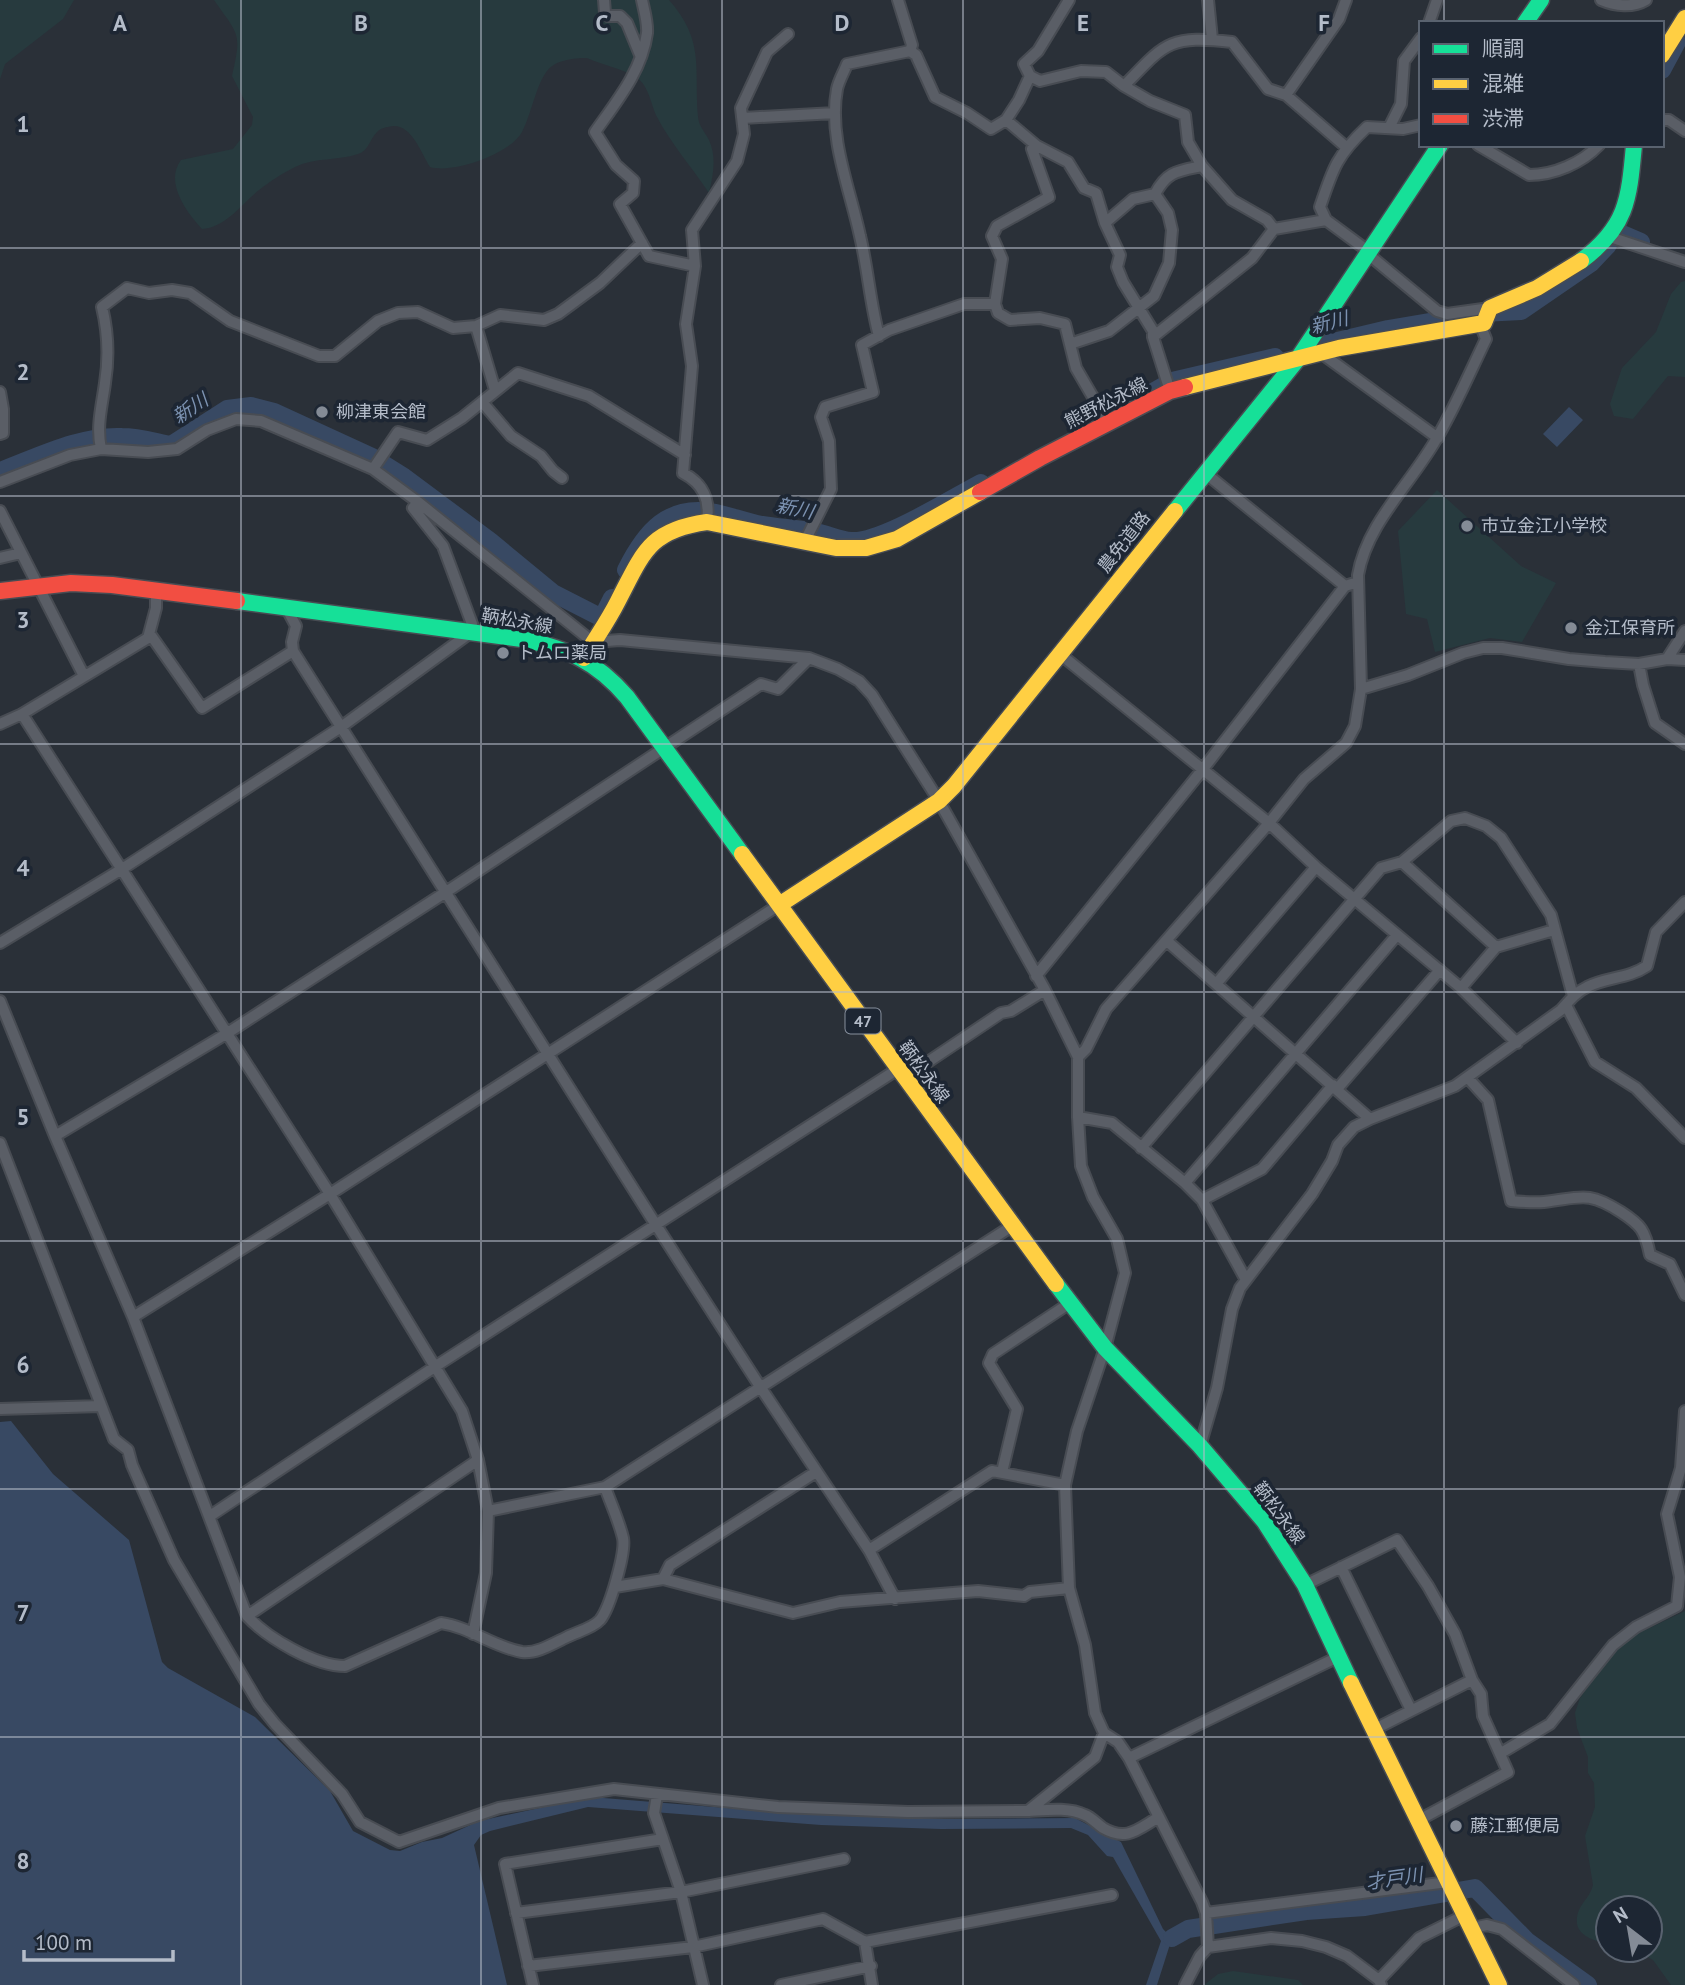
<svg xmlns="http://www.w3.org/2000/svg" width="1685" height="1985" font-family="'PT Sans','Noto Sans JP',sans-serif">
	<rect width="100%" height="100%" fill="#2a3038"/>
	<path fill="#273a3e" d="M0 0H74L63 19 5 64 0 79Z
		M214 0H669C705 41 694 67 698 116 698 125 705 132 709 140 717 158 713 175 709 193 692 167 671 144 657 117 651 105 649 86 637 78 624 69 602 65 587 58 574 58 555 60 547 71 536 85 531 115 522 132 510 154 454 174 430 167 420 151 410 120 388 127 386 127 380 129 378 131 370 138 369 151 358 154 337 161 316 157 295 167 283 173 269 182 259 190 242 204 225 228 202 229 187 213 164 182 181 160L233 149 252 125 253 117 232 76C242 32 239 36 214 0Z
		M1685 281V377L1668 376 1633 419 1614 416 1610 404 1622 368 1656 332 1671 294 1681 282Z
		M1437 490 1521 566 1556 583 1522 642 1490 638 1435 652 1427 619 1406 614 1398 531Z
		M1685 1611V1985H1671L1653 1960 1635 1950H1650V1908H1608V1944C1590 1940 1570 1933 1579 1910 1583 1901 1591 1895 1593 1885L1585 1836 1595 1807 1594 1783 1588 1773V1757L1577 1728 1575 1713 1580 1698 1613 1651 1639 1633Z
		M1233 1971 1298 1980 1303 1985H1204L1218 1974Z"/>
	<path fill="#384963" d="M1569 407 1583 420 1557 447 1543 434Z
		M11 1421 53 1474 129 1540 162 1662 168 1668 255 1717 330 1791 353 1831 390 1850 400 1851 422 1842 442 1838 479 1821 591 1797 778 1812 945 1819 1075 1818 1121 1842 1163 1929 1172 1938 1157 1985H1146L1161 1941 1113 1857 1107 1856 1088 1835 1071 1828 941 1829 821 1825 588 1807 490 1831 481 1835 474 1845 507 1985H0V1422Z"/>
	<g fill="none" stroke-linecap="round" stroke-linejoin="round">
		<path stroke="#384963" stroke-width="18" d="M1662 70 1677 42
			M1620 233 1641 242
			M1329 343 1388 329 1482 313 1521 311 1591 263 1608 245
			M1151 393 1172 381 1275 357
			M0 471C38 457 80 435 122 437 138 437 155 442 171 445L227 409 251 406 274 412 372 457 404 477 490 541 553 593 602 618 612 598
			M626 570C645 532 668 503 716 513 730 516 743 521 757 524 776 528 796 528 815 532 827 534 839 540 851 541 881 543 952 498 981 483
			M1172 1938 1188 1929 1306 1911 1365 1907 1475 1888 1527 1941 1588 1985"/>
		<defs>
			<path id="street" d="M604 0 605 13 608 16H620L627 23 641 57
				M642 0C644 10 648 23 647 33 642 71 616 102 595 132L616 165 634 181 633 193 620 204 649 256 695 266
				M1208 0 1212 39
				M1601 0C1615 6 1633 8 1646 0
				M1429 23 1437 0
				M910 51 916 55 935 97 967 113 991 129 1006 120 1037 146 1068 162 1084 188 1096 193 1105 223 1120 255 1117 267 1123 282 1153 331V337
				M1030 76 1040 81 1081 71 1106 72 1124 86 1150 101 1185 115 1188 142 1202 166 1232 200 1267 220 1274 229
				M1124 86C1165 43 1169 35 1232 42L1268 89 1286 95 1346 147
				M1286 95 1339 19 1346 0
				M743 118 835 113
				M1006 120 1019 100 1030 76 1024 64 1038 51 1069 0
				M1662 120H1669L1685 131
				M1389 128 1401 104 1404 61 1421 38
				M1478 145 1529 175C1554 175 1582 163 1599 145
				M1326 220 1320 207C1333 168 1337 155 1367 127L1403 129 1421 125
				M1105 223 1133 199 1155 194C1167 171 1178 171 1202 166
				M1610 237 1685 262
				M1368 254 1437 311 1447 314 1490 308
				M995 304 998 313 1010 320 1040 318 1065 324 1076 368 1108 423
				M476 326 495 390
				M879 336C870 303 868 269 860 236 850 189 828 137 837 89 839 80 844 72 847 64L910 51 912 45 898 0
				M1070 344 1109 331 1154 296 1169 263 1172 230 1168 213 1155 194
				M1321 353 1438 438
				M1170 391 1153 337 1252 258 1274 229 1326 220 1368 251
				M0 392 3 409V433L0 434
				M482 402 511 436 541 456 553 471 562 478
				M101 449C96 426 102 406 105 383 109 358 108 332 102 307L127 288 149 293 172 290 190 293 230 321 319 356H335L378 321 398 313 418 312 453 328 476 326 500 315 544 320 558 314 600 283 642 243
				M373 469 398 432 427 440 462 418 518 373 589 396 685 455
				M1204 472 1345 586
				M0 482 70 455 101 449 148 452 177 449 207 430 236 419 261 421 373 469 418 502 593 642 620 640 809 658 838 669 859 681 872 695 939 801 1045 990 1078 1057V1117L1081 1166 1093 1197 1117 1239 1125 1273 1105 1348 1077 1431 1065 1485 1069 1588 1085 1645 1095 1713 1104 1733 1118 1742 1129 1758 1202 1902 1206 1913 1208 1947
				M0 511 84 676
				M707 522C710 500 704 484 683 473L692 366 686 324 695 266 692 230 737 161 744 134 741 108 767 52 788 34
				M805 541 831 489 829 441 821 417 825 407 873 392 862 345 889 330 964 304H995L1002 259 992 236 997 226 1049 197 1032 149 1037 146
				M0 558 21 553
				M287 609 296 626 292 642 293 651 656 1225 761 1388 869 1550 895 1599
				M150 634 202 708 293 651
				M1060 654 1269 823 1316 867 1461 988 1517 1043
				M1667 659 1685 631
				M1639 664 1643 685 1655 723 1685 744
				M1361 689 1408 675 1463 653 1483 648H1502L1569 659 1605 662 1639 664 1667 659 1685 660
				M22 714 330 1194 462 1411 478 1460 488 1511 486 1573 473 1634
				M0 724 22 714 148 638 156 608V590
				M1402 862 1496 947
				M1167 941 1370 1119
				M0 943 122 869 341 727 470 633 472 624 443 546 413 508 418 502
				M1036 976 1203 769 1345 586 1358 582
				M1216 984 1316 867
				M1461 988 1496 947 1554 930
				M0 1001 55 1136 133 1317 247 1616C267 1638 315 1666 345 1666L441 1623C470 1627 493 1647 522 1652 537 1654 554 1643 567 1637 577 1632 593 1628 600 1620 610 1608 626 1552 623 1538 619 1521 611 1504 605 1487
				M1566 1005 1595 1062 1636 1088 1685 1138
				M1078 1057 1086 1049 1106 1009 1269 823 1304 779 1346 743 1355 726 1361 689 1358 575C1367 522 1413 482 1438 436 1456 405 1470 372 1486 339L1480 324
				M904 1078 1001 1013 1011 1011 1045 990
				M1468 1078 1488 1100 1511 1201C1522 1202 1533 1203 1544 1202 1580 1198 1587 1190 1621 1212 1641 1225 1645 1230 1650 1255L1670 1264 1685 1295
				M1337 1089 1440 970
				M1078 1117 1112 1123 1185 1183 1202 1200 1245 1278
				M55 1136 226 1034 446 892 761 684 778 689 809 658
				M0 1143 114 1439 128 1450 132 1465 174 1560 259 1704 275 1724 342 1794 360 1822 399 1842 499 1808 614 1789 778 1807 908 1812 1028 1811 1095 1757 1104 1733
				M1141 1148 1381 868 1402 862 1451 821 1465 818 1486 826 1501 838 1551 915 1573 996
				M1185 1183 1397 935
				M1202 1200 1262 1169 1333 1085
				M133 1317 330 1194 779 905
				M0 1409 101 1406
				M1200 1446 1217 1388 1232 1309 1240 1288 1312 1194 1332 1161 1338 1145 1354 1127 1370 1119 1455 1086 1561 1010C1569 1001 1576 992 1587 987 1606 977 1628 979 1647 966L1656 932 1685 902
				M1002 1472 1017 1409 989 1363 993 1354 1070 1303
				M488 1511 605 1487 1012 1226
				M210 1516 436 1366 898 1069
				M869 1550 992 1471 1065 1485
				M1341 1567 1411 1710
				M663 1579 670 1565 816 1472
				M1305 1585 1397 1540 1428 1586 1455 1634 1472 1680 1481 1694 1483 1716 1508 1772 1417 1821
				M615 1587 663 1579 793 1613 840 1602 978 1591 1024 1596 1030 1592 1069 1588
				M247 1616 478 1460
				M1373 1730 1472 1680
				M1501 1753 1550 1724 1613 1645 1636 1627 1677 1606 1680 1577 1667 1514 1681 1468 1685 1411
				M1129 1758 1338 1657
				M1029 1811C1046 1810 1069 1807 1085 1815 1091 1817 1097 1824 1103 1828 1127 1842 1138 1829 1159 1817
				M663 1839 681 1892 703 1985
				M516 1913 681 1892 844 1859
				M1206 1913 1448 1882
				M1472 1928 1487 1925 1502 1929 1574 1985
				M865 1942 872 1985
				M528 1966 693 1947 823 1919 865 1942 1112 1895
				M1379 1980 1419 1938 1465 1915
				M533 1985 505 1864 663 1839 654 1813 657 1795
				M781 1985 871 1966
				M1185 1985 1200 1956 1208 1947 1271 1938 1302 1941 1326 1947 1347 1956 1379 1980 1381 1985"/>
			<path id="fast" d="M1525 23 1541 0
				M1581 261C1627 227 1629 200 1634 145
				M1175 511 1297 360 1440 145
				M237 601 522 639C568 649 596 661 627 697L742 854
				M1056 1284 1105 1348 1200 1446 1264 1521 1305 1585 1351 1683"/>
			<path id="slow" d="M1662 55 1685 18
				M1185 387 1339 348 1484 323 1490 308 1537 288 1581 261
				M584 658C595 639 608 621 618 601 643 553 649 530 707 522L836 548H866L897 539 980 492
				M742 854 1056 1284
				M779 905 939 801 954 786 1175 511
				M1351 1683 1499 1985"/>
			<path id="jam" d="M980 492 1040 458 1170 391 1185 387
				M0 591 71 583 112 585 237 601"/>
		</defs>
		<use href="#street" stroke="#484c53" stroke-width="14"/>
		<use href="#fast" stroke="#484c53" stroke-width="19"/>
		<use href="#slow" stroke="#484c53" stroke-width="19"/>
		<use href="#jam" stroke="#484c53" stroke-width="19"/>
		<use href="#street" stroke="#5a5e66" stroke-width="10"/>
		<use href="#fast" stroke="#16e098" stroke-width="16"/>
		<use href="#slow" stroke="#ffcf43" stroke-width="16"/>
		<use href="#jam" stroke="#f24e42" stroke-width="16"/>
	</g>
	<path fill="none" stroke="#b4bcc9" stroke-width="2" stroke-opacity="0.55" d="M241 0V1985M481 0V1985M722 0V1985M963 0V1985M1204 0V1985M1444 0V23M1444 145V1985M0 248H1685M0 496H1685M0 744H1685M0 992H1685M0 1241H1685M0 1489H1685M0 1737H1685"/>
	<g fill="#848b96" stroke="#1d2633" stroke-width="2.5">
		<circle cx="322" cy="412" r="7"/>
		<circle cx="1467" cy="526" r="7"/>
		<circle cx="1571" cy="628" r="7"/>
		<circle cx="503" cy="653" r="7"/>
		<circle cx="1456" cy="1826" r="7"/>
	</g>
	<g text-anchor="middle" stroke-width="7" stroke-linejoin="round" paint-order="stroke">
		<rect fill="#1d2633" stroke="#878f9c" stroke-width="2" x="845.5" y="1008.5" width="35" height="25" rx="5"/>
		<g font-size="16" font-weight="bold" fill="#b4bcc9">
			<text x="863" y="1027">47</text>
		</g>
		<g font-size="18" fill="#b4bcc9" stroke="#1d2633">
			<text transform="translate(1106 403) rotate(-27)" y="6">熊野松永線</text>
			<text transform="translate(1124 542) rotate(-52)" y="6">農免道路</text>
			<text transform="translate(517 621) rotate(10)" y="6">鞆松永線</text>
			<text transform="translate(924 1072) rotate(54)" y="6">鞆松永線</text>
			<text transform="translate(1279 1513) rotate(53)" y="6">鞆松永線</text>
		</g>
		<g font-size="18" fill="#b4bcc9" stroke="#1d2633" text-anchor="start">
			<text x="336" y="418">柳津東会館</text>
			<text x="1481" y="532">市立金江小学校</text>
			<text x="1585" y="634">金江保育所</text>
			<text x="517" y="659">トムロ薬局</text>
			<text x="1470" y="1832">藤江郵便局</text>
		</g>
		<g font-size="19" font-style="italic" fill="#7c92b1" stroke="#1d2633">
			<text transform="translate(1329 322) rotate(-14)" y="7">新川</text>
			<text transform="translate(190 408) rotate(-33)" y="7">新川</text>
			<text transform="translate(795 508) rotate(12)" y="7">新川</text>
			<text transform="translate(1394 1878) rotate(-8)" y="7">才戸川</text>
		</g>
	</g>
	<g font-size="23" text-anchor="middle" font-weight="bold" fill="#b4bcc9" stroke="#1d2633" stroke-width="7" stroke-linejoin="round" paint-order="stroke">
		<text x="120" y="31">A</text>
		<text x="361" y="31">B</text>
		<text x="602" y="31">C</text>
		<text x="842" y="31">D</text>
		<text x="1083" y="31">E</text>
		<text x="1324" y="31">F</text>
		<text x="23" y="132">1</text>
		<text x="23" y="380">2</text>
		<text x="23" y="628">3</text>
		<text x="23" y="876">4</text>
		<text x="23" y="1125">5</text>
		<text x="23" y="1373">6</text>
		<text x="23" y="1621">7</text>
		<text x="23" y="1869">8</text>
	</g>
	<rect x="1419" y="21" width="245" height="126" fill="#1d2633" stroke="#59626f" stroke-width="2"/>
	<rect x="1433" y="44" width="35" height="10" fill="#16e098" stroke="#59626f" stroke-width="2"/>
	<text x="1482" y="56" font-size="21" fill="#b4bcc9">順調</text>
	<rect x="1433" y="79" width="35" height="10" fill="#ffcf43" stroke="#59626f" stroke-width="2"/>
	<text x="1482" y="91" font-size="21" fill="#b4bcc9">混雑</text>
	<rect x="1433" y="114" width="35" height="10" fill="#f24e42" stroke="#59626f" stroke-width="2"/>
	<text x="1482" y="126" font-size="21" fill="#b4bcc9">渋滞</text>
	<g transform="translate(1629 1929) rotate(329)"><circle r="33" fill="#1d2633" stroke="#59626f" stroke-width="2"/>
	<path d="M0-5L12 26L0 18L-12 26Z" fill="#848b96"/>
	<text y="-10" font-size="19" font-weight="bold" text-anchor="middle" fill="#b4bcc9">N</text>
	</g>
	<path d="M24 1950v10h149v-10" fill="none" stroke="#b4bcc9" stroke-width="3.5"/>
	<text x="35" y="1950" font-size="21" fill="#b4bcc9" stroke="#1d2633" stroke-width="5" paint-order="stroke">100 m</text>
</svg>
